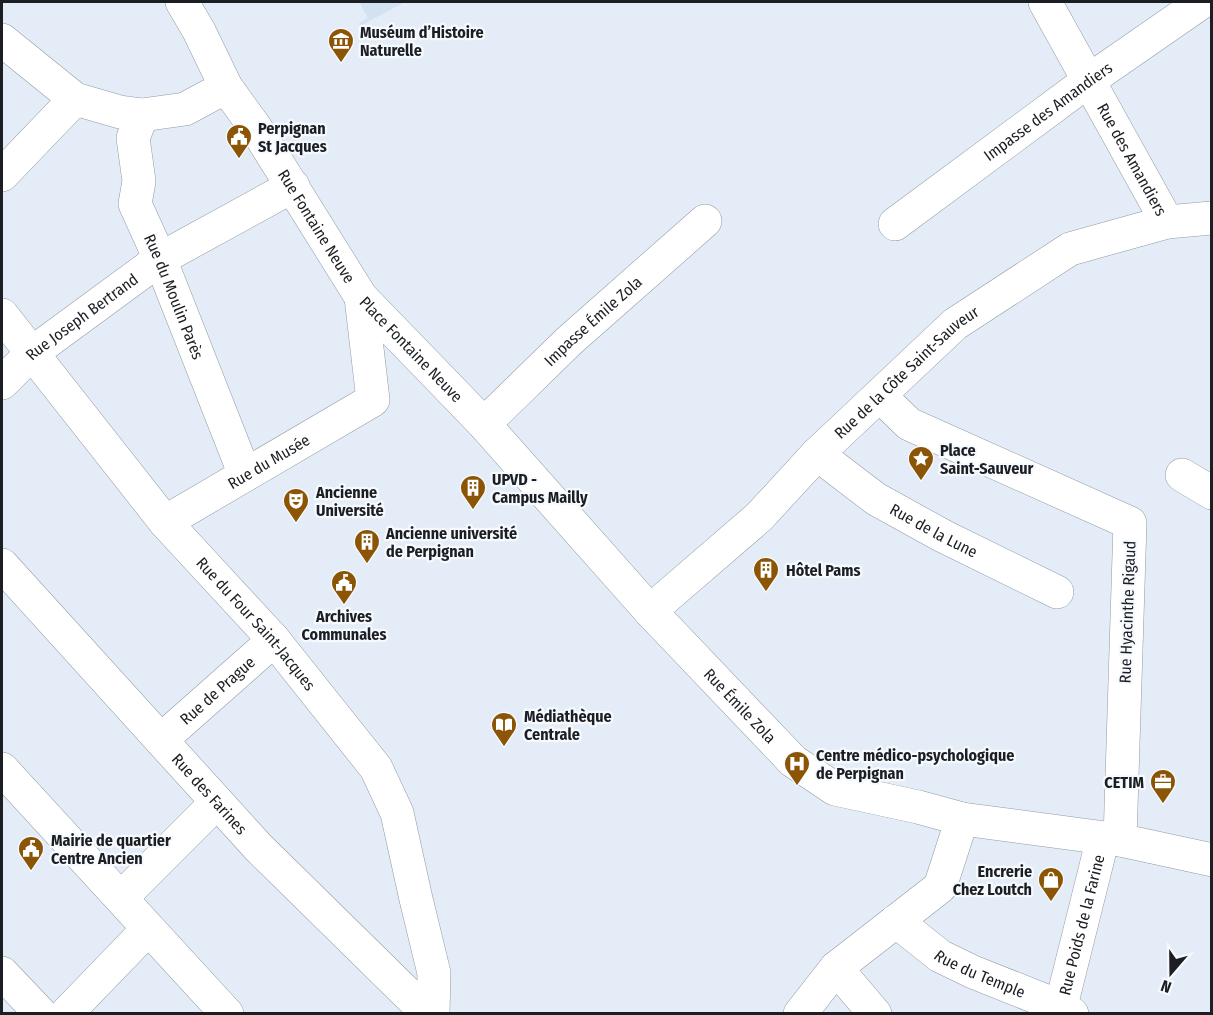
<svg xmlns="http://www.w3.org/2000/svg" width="1213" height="1015" font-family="'Fira Sans Condensed',sans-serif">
	<rect width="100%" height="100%" fill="#e4edf7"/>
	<path fill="#d3e2f1" d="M359 2H405L360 26 359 23 368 18Z"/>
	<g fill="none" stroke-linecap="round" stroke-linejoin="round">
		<defs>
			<g id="street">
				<path id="s1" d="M182 2 199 31 226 87 255 127 361 297 484 424 650 611 793 761 835 789 918 807 962 819 1120 840 1212 860"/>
				<path id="s2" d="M1045 2 1167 222"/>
				<path d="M2 40 75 99 120 112 142 115 185 109 226 87"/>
				<path id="s3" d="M142 115 133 138 139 181 135 204 160 259 245 475"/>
				<path d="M2 175 75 99"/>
				<path id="s4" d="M895 224 1088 81 1202 2"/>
				<path id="s5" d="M2 315 165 522 274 640 376 768 397 813 416 899 434 973 433 1014"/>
				<path id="s6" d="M2 383 32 353 160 259 293 186"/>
				<path d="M880 396 909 424 1130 523 1120 840"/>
				<path id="s7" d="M484 424 569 341 705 221"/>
				<path id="s8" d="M817 454 876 499 943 536 1057 592"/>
				<path d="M1182 475 1212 493"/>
				<path id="s9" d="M165 522 373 400 361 297"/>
				<path id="s10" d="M2 565 258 847 428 1014"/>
				<path id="s11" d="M650 611 759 517 817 454 955 324 1070 249 1167 222 1212 218"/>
				<path id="s12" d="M161 740 274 640"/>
				<path d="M2 769 227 1014"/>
				<path d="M121 898 217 802"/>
				<path id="s13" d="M896 921 940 956 973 972 1061 1007 1072 1014"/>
				<path d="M836 968 875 1014"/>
				<path d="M2 973 41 1014"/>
				<path d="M66 1014 148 929"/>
				<path d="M800 1014 836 968 940 887 962 819"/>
				<path id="s14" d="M1059 1014 1103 838"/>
			</g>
		</defs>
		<use href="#street" stroke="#919aa2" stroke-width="34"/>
		<use href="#street" stroke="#fff" stroke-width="33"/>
	</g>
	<defs>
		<symbol id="museum-pin" viewBox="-11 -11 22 30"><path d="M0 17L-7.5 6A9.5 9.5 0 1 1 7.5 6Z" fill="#8b5505" stroke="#f6fafe"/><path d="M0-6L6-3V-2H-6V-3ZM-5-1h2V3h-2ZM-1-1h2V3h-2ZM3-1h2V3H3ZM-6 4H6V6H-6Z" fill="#fff"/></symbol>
		<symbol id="civic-pin" viewBox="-11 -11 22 30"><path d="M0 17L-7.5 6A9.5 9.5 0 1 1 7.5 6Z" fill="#8b5505" stroke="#f6fafe"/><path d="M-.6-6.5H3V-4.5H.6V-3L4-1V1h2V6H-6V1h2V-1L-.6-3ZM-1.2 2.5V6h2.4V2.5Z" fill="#fff"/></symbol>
		<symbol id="sight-pin" viewBox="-11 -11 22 30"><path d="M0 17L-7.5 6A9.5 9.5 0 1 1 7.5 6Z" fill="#8b5505" stroke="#f6fafe"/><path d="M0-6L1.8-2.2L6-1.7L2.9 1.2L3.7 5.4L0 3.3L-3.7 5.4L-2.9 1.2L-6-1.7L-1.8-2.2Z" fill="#fff"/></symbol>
		<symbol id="building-pin" viewBox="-11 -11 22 30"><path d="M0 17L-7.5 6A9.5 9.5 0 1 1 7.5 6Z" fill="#8b5505" stroke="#f6fafe"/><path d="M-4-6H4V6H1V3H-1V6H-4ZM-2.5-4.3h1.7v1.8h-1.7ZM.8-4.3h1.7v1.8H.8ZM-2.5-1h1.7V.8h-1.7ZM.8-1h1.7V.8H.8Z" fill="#fff"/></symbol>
		<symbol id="theatre-pin" viewBox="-11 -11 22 30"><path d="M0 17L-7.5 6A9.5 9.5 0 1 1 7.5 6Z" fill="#8b5505" stroke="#f6fafe"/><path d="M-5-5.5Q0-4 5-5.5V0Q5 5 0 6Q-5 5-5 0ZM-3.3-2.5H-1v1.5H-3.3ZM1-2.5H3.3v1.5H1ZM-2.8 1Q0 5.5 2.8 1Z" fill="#fff"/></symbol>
		<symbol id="library-pin" viewBox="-11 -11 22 30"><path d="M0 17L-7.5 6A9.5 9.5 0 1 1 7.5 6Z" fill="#8b5505" stroke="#f6fafe"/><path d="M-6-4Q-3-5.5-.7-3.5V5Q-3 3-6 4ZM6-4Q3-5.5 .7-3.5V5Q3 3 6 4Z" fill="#fff"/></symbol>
		<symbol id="hospital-pin" viewBox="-11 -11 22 30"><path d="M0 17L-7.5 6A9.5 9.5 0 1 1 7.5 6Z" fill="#8b5505" stroke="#f6fafe"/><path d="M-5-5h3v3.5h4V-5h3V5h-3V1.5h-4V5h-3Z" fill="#fff"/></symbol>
		<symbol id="office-pin" viewBox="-11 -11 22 30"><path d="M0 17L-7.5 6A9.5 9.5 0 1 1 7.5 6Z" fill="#8b5505" stroke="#f6fafe"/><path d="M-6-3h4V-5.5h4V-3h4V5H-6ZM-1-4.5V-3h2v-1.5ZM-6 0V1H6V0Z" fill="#fff"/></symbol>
		<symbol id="shop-pin" viewBox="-11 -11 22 30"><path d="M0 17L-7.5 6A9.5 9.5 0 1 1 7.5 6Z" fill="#8b5505" stroke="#f6fafe"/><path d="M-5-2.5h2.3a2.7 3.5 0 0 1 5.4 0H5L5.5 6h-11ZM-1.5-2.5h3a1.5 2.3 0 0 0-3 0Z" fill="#fff"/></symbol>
	</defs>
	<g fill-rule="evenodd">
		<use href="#museum-pin" x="326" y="26" width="30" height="40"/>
		<use href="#civic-pin" x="224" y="122" width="30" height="40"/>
		<use href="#sight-pin" x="906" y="444" width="30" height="40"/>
		<use href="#building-pin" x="458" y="473" width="30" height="40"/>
		<use href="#theatre-pin" x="281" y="486" width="30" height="40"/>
		<use href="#building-pin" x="352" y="527" width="30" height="40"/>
		<use href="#building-pin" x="751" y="555" width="30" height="40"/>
		<use href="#civic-pin" x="329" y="568" width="30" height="40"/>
		<use href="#library-pin" x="489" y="710" width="30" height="40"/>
		<use href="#hospital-pin" x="782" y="749" width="30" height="40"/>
		<use href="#office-pin" x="1148" y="767" width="30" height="40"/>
		<use href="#civic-pin" x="16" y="834" width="30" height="40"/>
		<use href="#shop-pin" x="1036" y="865" width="30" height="40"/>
	</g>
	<g text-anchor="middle" stroke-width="4.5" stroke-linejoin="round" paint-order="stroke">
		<g font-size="16" font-weight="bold" fill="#1b1e22" stroke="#f6fafe" text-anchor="start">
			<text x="360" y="38">Muséum d’Histoire<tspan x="360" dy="18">Naturelle</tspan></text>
			<text x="258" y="134">Perpignan<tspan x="258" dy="18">St Jacques</tspan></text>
			<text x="940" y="456">Place<tspan x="940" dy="18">Saint-Sauveur</tspan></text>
			<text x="492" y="485">UPVD -<tspan x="492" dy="18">Campus Mailly</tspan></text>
			<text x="316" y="498">Ancienne<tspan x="316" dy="18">Université</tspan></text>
			<text x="386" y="539">Ancienne université<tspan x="386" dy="18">de Perpignan</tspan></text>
			<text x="786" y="576">Hôtel Pams</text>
			<text x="344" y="622" text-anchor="middle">Archives<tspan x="344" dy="18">Communales</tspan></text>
			<text x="524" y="722">Médiathèque<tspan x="524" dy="18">Centrale</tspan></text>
			<text x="816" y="761">Centre médico-psychologique<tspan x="816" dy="18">de Perpignan</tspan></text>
			<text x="1144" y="788" text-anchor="end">CETIM</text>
			<text x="51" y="846">Mairie de quartier<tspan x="51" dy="18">Centre Ancien</tspan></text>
			<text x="1032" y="877" text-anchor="end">Encrerie<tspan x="1032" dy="18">Chez Loutch</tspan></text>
		</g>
		<g font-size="16" fill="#1b1e22" stroke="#f6fafe">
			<text dy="6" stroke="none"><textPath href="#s4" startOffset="190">Impasse des Amandiers</textPath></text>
			<text dy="6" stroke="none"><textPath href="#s2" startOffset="180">Rue des Amandiers</textPath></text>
			<text dy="6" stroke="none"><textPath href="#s1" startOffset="262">Rue Fontaine Neuve</textPath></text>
			<text dy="6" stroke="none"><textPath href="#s3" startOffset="192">Rue du Moulin Parès</textPath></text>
			<text dy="6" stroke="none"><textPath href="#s6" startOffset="104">Rue Joseph Bertrand</textPath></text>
			<text dy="6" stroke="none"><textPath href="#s7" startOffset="150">Impasse Émile Zola</textPath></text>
			<text dy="6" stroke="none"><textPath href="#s1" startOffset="418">Place Fontaine Neuve</textPath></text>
			<text dy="6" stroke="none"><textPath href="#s11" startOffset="351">Rue de la Côte Saint-Sauveur</textPath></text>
			<text dy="6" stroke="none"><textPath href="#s9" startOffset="120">Rue du Musée</textPath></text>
			<text dy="6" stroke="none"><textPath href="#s8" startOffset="140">Rue de la Lune</textPath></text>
			<text transform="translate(1127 612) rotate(-88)" y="6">Rue Hyacinthe Rigaud</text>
			<text dy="6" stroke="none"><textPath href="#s5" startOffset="400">Rue du Four Saint-Jacques</textPath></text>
			<text dy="6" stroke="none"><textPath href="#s12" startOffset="75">Rue de Prague</textPath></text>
			<text dy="6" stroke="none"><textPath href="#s1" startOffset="903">Rue Émile Zola</textPath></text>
			<text dy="6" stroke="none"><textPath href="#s10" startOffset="309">Rue des Farines</textPath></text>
			<text dy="6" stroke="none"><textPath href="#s14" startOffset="92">Rue Poids de la Farine</textPath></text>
			<text dy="6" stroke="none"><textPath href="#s13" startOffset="100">Rue du Temple</textPath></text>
		</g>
	</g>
	<rect width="1213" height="1015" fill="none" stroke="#1b1e22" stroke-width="6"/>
	<g transform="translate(1171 973) rotate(200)" stroke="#f6fafe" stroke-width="4.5" paint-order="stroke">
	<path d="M0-4.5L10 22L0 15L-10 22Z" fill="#1b1e22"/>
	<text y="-9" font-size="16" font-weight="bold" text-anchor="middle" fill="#1b1e22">N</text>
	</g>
</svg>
